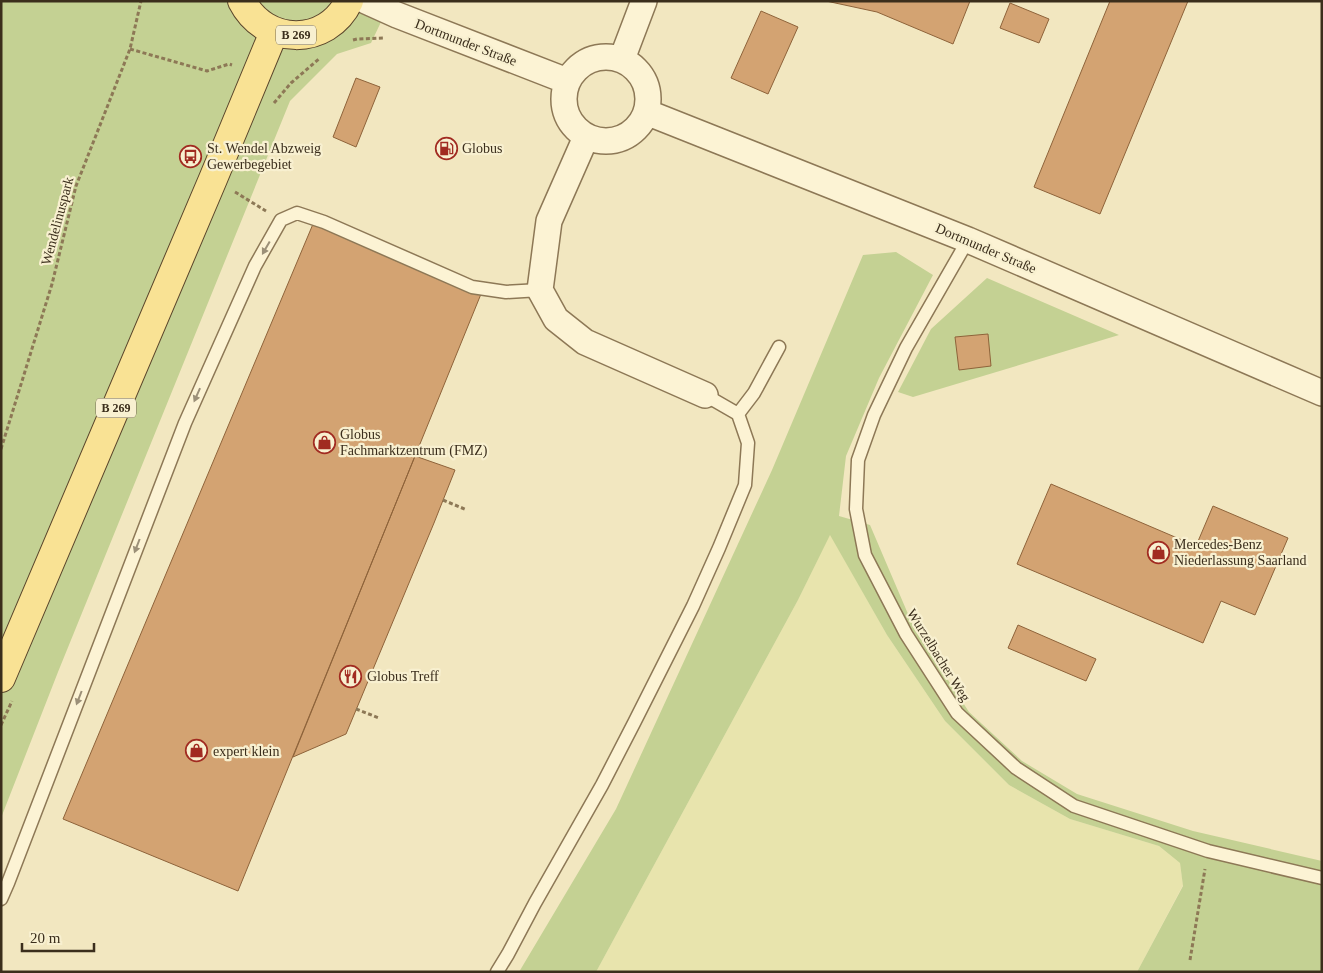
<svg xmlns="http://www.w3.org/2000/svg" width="1323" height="973" font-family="'Times New Roman',serif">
	<rect width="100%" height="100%" fill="#f2e7c0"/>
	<path fill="#e8e4ad" d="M830 534 887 635 945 721 1009 785 1070 819 1159 846 1180 863 1183 885 1137 972H596L798 600Z"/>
	<path fill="#c4d193" d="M1 1H391L371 43 337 54 290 101 58 672 1 818Z
		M896 252 933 275 879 378 846 456 839 516 870 525 914 628 969 712 1022 761 1077 794 1193 831 1322 861V972H1137L1183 886 1180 863 1159 846 1070 819 1009 785 945 721 887 635 830 535 798 600 596 972H519L616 809 772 470 863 255Z
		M987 278 1119 335 913 397 898 392 931 329Z"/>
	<path fill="#d3a372" stroke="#8e633a" d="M826 1H970L953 44 877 12Z
		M1110 1H1188L1100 214 1034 187Z
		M1010 3 1049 19 1039 43 1000 28Z
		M761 11 798 27 768 94 731 78Z
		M356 78 380 87 356 147 333 137Z
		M313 224 481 294 238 891 63 819Z
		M988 334 991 366 959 370 955 337Z
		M415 456 455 470 434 523 346 734 293 757Z
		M1051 484 1196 546 1213 506 1288 538 1255 615 1221 601 1203 643 1017 564Z
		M1018 625 1096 659 1086 681 1008 648Z"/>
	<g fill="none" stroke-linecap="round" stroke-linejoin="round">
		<defs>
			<path id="service" d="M968 240 906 348 874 415 858 460 856 509 865 555 906 634 957 713 1016 768 1074 806 1208 851 1322 878
				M738 414 754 393 779 347
				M1 899 8 883 185 423 255 266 281 220 297 213 324 222 472 287 506 292 540 290
				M497 972 508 954 535 903 602 785 634 723 693 606 719 548 745 485 748 443 738 414 705 395"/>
			<path id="minor" d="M366 1 397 15 567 81
				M564 99a42 42 0 1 1 84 0a42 42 0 1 1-84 0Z
				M622 59 644 1
				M646 112 968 240 1322 393
				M586 137 549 221 540 290 556 319 585 342 705 395"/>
			<path id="primary" d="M242 1C265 46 327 47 349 1
				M1 678 213 179 274 32"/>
		</defs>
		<use href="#service" stroke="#8d7856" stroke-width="15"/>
		<use href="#minor" stroke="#8d7856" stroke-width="28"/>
		<use href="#primary" stroke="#5a452b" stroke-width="30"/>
		<path stroke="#8d7856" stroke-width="3" stroke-dasharray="4 2.5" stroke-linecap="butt" d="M353 40 357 39 384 38
			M130 49 207 71 229 64 232 65
			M274 103 291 83 320 58
			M235 192 266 211
			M1 449 52 284 76 186 130 49 141 1
			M443 500 467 510
			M356 709 379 718
			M1 725 12 701
			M1190 960 1205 869"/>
		<use href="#service" stroke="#fcf3d4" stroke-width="12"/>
		<use href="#minor" stroke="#fcf3d4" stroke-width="25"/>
		<use href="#primary" stroke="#f9e294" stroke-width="28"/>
	</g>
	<defs><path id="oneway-solid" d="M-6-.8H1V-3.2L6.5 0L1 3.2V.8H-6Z" transform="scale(1.25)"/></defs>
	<g fill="#9c9078">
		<use href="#oneway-solid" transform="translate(266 248) rotate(120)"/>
		<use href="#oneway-solid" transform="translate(197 395) rotate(114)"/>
		<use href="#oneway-solid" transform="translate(137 546) rotate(111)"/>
		<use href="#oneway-solid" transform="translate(79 698) rotate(111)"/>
	</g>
	<defs>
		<symbol id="fuel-ring" viewBox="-11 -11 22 22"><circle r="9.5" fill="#f8f0d0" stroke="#a12b21" stroke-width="1.5"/><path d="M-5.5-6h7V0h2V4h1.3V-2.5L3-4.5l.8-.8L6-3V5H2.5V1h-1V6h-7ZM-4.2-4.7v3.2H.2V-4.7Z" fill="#a12b21"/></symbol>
		<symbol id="bus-ring" viewBox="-11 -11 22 22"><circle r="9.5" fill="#f8f0d0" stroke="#a12b21" stroke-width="1.5"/><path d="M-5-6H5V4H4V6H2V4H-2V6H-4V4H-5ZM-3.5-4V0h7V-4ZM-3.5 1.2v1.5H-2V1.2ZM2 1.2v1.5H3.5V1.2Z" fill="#a12b21"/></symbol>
		<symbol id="shop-ring" viewBox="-11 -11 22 22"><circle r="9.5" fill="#f8f0d0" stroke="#a12b21" stroke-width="1.5"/><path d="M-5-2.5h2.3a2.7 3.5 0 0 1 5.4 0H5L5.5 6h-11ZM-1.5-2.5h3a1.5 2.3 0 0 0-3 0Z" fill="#a12b21"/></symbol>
		<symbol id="restaurant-ring" viewBox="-11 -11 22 22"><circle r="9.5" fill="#f8f0d0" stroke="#a12b21" stroke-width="1.5"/><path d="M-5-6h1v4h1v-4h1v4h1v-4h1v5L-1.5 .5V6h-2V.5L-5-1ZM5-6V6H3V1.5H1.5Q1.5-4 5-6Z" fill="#a12b21"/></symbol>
	</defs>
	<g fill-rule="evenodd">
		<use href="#fuel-ring" x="434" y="136" width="25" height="25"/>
		<use href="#bus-ring" x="178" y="144" width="25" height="25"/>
		<use href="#shop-ring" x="312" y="430" width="25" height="25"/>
		<use href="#shop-ring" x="1146" y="540" width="25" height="25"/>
		<use href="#restaurant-ring" x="338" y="664" width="25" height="25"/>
		<use href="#shop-ring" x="184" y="738" width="25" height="25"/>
	</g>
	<g text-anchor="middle" stroke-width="4.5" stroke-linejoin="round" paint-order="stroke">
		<g fill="#f8f0d0" stroke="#746852" stroke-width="1">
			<rect x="276" y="25.5" width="40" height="19" rx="4"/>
			<rect x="96" y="398.5" width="40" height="19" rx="4"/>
		</g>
		<g font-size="12" font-weight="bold" fill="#3b2e1c">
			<text x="296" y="39">B 269</text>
			<text x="116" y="412">B 269</text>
		</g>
		<g font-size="14" fill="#3b2e1c" stroke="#f8f0d0">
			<text transform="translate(466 42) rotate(21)" y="5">Dortmunder Straße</text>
			<text transform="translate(57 221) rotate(-75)" y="5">Wendelinuspark</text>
			<text transform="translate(986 248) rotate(23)" y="5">Dortmunder Straße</text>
			<text transform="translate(939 655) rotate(58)" y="5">Wurzelbacher Weg</text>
		</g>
		<g font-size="14" fill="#3b2e1c" stroke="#f8f0d0" text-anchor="start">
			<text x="207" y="153">St. Wendel Abzweig<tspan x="207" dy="16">Gewerbegebiet</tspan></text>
			<text x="462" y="153">Globus</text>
			<text x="340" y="439">Globus<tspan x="340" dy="16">Fachmarktzentrum (FMZ)</tspan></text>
			<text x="1174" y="549">Mercedes-Benz<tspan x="1174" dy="16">Niederlassung Saarland</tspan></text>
			<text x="367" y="681">Globus Treff</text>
			<text x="213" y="756">expert klein</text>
		</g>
	</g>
	<rect width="1323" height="973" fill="none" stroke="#3b2e1c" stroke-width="5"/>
	<path d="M22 943v8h72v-8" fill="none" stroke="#3b2e1c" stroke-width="2.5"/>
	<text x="30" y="943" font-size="15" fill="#3b2e1c" stroke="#f8f0d0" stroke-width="4" paint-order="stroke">20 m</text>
</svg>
